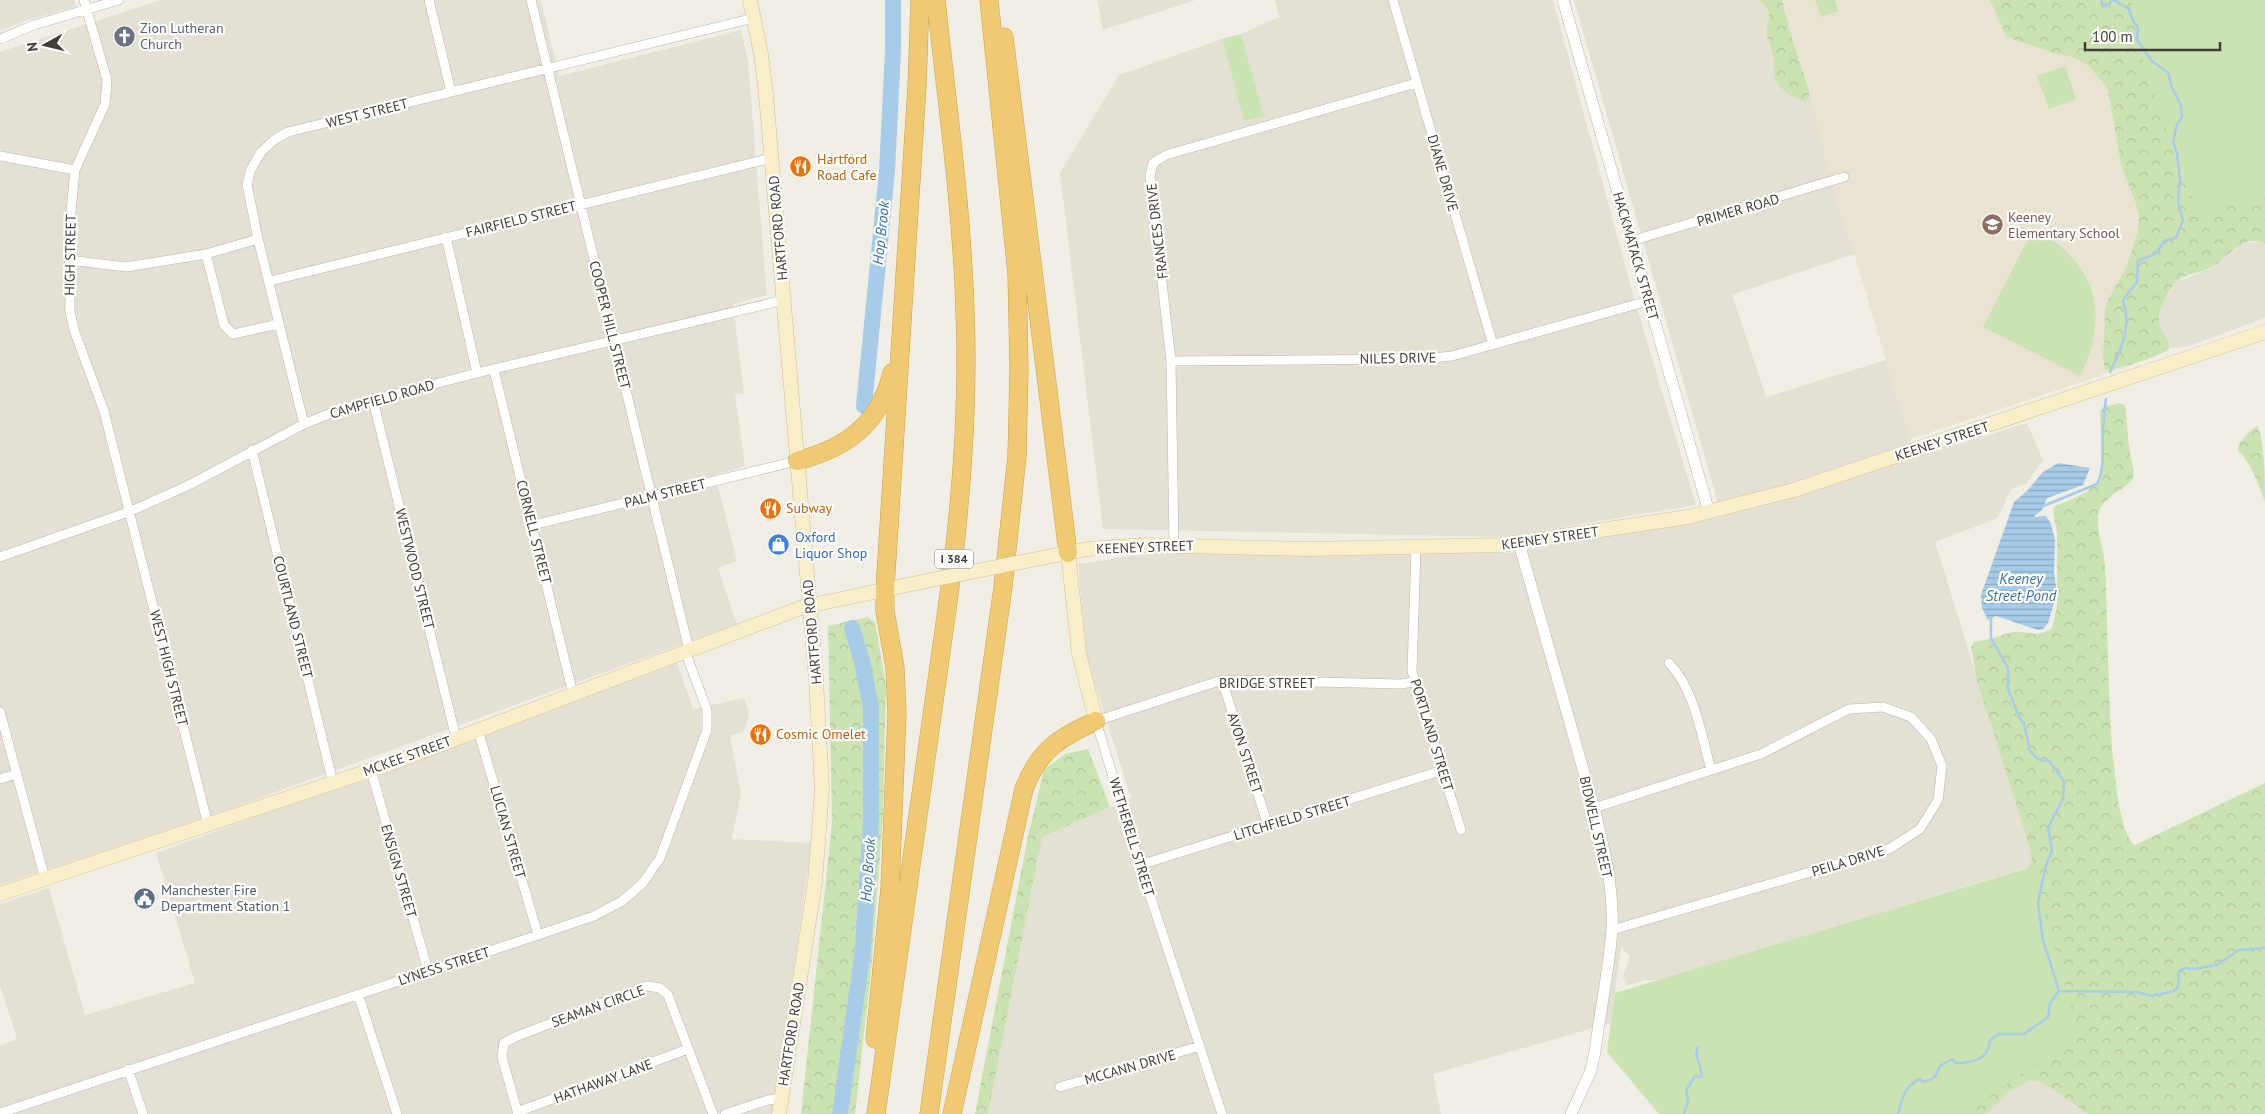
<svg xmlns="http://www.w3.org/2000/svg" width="2265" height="1114" font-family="'PT Sans',sans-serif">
	<defs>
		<pattern id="forest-crowns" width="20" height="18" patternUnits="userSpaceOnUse" patternTransform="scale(1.25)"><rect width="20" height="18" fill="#cbe2b2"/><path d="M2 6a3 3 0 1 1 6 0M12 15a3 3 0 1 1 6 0" fill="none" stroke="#b0c39a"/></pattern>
		<pattern id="water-rules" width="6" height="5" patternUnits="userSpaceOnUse" patternTransform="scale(1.25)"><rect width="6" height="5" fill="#a7cce9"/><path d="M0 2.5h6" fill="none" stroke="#8aa7be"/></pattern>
	</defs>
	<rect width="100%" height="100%" fill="#f1eee6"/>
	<path fill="#e5e0d4" d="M0 0H74L76 7 24 21 0 31Z
		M161 0H541L559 76 741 30 748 61 767 295 733 304 744 393 735 394 745 466 715 475 737 561 718 568 737 624 213 815 0 885V52Z
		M1097 0H1196L1103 30Z
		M1275 0H1553L1634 298 1696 505 1505 537 1103 529 1060 173 1119 75 1222 39 1244 121 1264 116 1241 34 1279 17Z
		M1574 0H1758L1765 3 1769 11 1767 33 1774 56V75L1789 94 1797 98 1809 97V89L1829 171 1854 254 1732 295 1766 397 1886 360 1910 439 1913 458 2027 423 2043 460 2026 484 2011 489 1998 518 1935 542 2029 845 2032 862 2029 867 1659 980H1645L1626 986 1623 976 1630 956 1621 947 1611 1023 1433 1074 1441 1114H988L1042 837 1131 798 1087 659 1078 564 1153 553H1510L1722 517Z
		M2257 242 2265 244V318L2186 347 2170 348 2159 323V317L2163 304 2176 282 2212 268 2242 244Z
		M677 663 693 709 744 698 749 712 748 719 743 732 730 736 741 793 732 839 812 843 773 1114H0V1046L17 1039 0 986V904L49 888 85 1015 195 983 156 853Z
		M2031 1080 2042 1082 2088 1114H1986L2009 1092Z"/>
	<path fill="#e9e3d1" d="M1782 0H1990L2005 34 2009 38 2053 53 2072 57 2089 66 2108 90 2121 165 2136 204 2139 216 2137 234 2126 268 2108 300 2104 323 2103 357 2108 370 2138 363 1910 439 1829 171 1807 80 1791 35Z"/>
	<path fill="url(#forest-crowns)" d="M1758 0H1782L1791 35 1809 89V97L1805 101C1793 100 1776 87 1774 75 1773 69 1775 62 1773 56 1772 48 1767 41 1767 33 1766 18 1776 11 1758 0Z
		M1990 0H2265V244C2244 232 2228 258 2212 267 2202 273 2186 273 2177 281 2169 289 2162 305 2159 316 2157 327 2168 337 2170 348 2163 356 2116 370 2105 370L2103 357 2105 311 2108 300 2126 268 2137 234 2139 216 2136 204 2121 165 2108 90 2089 66 2072 57 2053 53 2009 38 2005 34Z
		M2119 403 2125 405 2126 410C2127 428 2128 445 2132 463 2133 468 2135 473 2133 478 2128 489 2099 498 2098 516 2097 530 2102 544 2104 557 2110 603 2104 825 2135 845L2265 783V1114H2088L2042 1082 2031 1080 2009 1092 1986 1114H1859L2032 862 2029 845 1977 681 1971 647 1974 642C1986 640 1997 637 2009 633 2025 629 2037 640 2052 628L2057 607V533L2053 511 2055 506C2120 483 2100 467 2100 411L2103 407Z
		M2257 426C2265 440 2265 483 2265 502 2258 483 2252 465 2238 450 2238 443 2250 430 2257 426Z
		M867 617 875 622 886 686 883 814 872 962 855 1114H801L832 823 828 626Z
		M1088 749 1110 807 1042 837 988 1114H975L1028 836 1044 770 1065 754Z"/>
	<path fill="#cbe2b2" d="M1815 0H1835L1838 11 1821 17Z
		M2131 0H2265V194L2199 215C2173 146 2140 74 2131 0Z
		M1241 34 1264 116 1244 121 1222 39Z
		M2065 66 2076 99 2049 109 2037 76Z
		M2033 229C2096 260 2111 315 2080 376L1983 327Z
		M2031 867 2078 1030 2010 1082 1961 1114H1659L1607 1052 1615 993Z"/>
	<path fill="url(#water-rules)" d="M2058 463 2090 468 2083 485 2047 498 2042 510 2034 516 2036 517 2046 516 2051 524 2055 540 2054 572 2057 593 2048 623 2043 629 2038 630 1996 616 1988 620 1982 608 1981 595 2014 502 2027 491 2043 472Z"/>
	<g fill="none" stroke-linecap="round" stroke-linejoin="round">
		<path stroke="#a7cce9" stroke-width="2.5" d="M2101 0 2102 5 2106 6 2113 0
			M2110 372C2121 350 2132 326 2123 301L2128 293 2137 283 2138 261 2157 253 2164 241 2176 238 2183 220 2178 202 2180 179 2177 153 2173 142 2177 125 2182 117 2181 105 2172 88 2168 73 2152 61 2137 40 2138 28 2133 21 2129 9 2114 0
			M2041 507 2097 484C2106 466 2101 446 2103 428 2104 418 2105 409 2106 399
			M2059 991 2137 992 2152 996 2174 991 2178 987 2179 971 2185 968 2194 969 2217 965 2239 950 2265 948
			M1684 1114 1688 1101 1686 1091 1695 1076 1701 1077 1702 1074 1696 1053 1698 1047
			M1898 1114C1902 1099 1904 1089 1918 1079L1925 1082 1935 1077 1940 1066 1952 1059 1956 1063C1972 1063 1989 1060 1990 1040L1999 1034H2024L2048 1017 2050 1003 2059 991 2043 940 2038 903 2046 865 2052 851 2048 828 2063 799 2064 781 2049 761 2038 759 2030 751 2024 723 2020 719 2008 689V668L1991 638V617"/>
		<path stroke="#a7cce9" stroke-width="16" d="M864 406 887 171 893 50V0
			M840 1114 863 949 871 817V708L862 661 852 628"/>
		<defs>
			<path id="minor" d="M84 0 107 80 105 104 75 170 69 232 70 311 74 330 104 411 208 825
				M429 0 451 92
				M531 0 689 650
				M1393 0 1493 345
				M0 39 34 25 119 0
				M0 156 75 170
				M446 237 477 373
				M1631 241 1844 177
				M206 254 224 325 233 334 279 324
				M69 260 126 267 206 254 258 239
				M270 281 772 158
				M1171 361 1422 359 1452 356 1648 301
				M494 370 573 694
				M373 400 456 738
				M304 424 258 239 247 184 251 169 261 152 274 140 288 132 754 18
				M252 450 333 783
				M533 525 797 461
				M1174 545 1171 361 1150 176 1153 163 1166 155 1416 83
				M1416 548 1412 671 1461 830
				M0 557 131 511 189 485 304 424 336 411 373 400 477 373 784 300
				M1669 663C1695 690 1701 734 1711 770
				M1222 680 1268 826
				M0 712 45 879
				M478 730 538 935
				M371 770 428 971
				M0 779 16 774
				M1594 808 1761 754 1849 709 1883 707 1911 717 1931 739 1942 766 1938 800 1920 829 1889 849 1612 930
				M1140 865 1443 770
				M358 994 397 1114
				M128 1069 143 1114
				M1060 1087 1200 1046
				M517 1112 688 1049
				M0 1113 538 935 594 916 622 901 642 884 660 858 707 730V710L685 651
				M518 1114 502 1057 504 1043 515 1037 647 986 660 988 668 995 713 1114
				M725 1114 768 1100 781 1098
				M1222 1114 1140 865 1096 721 1222 680 1401 684 1414 682"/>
			<path id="tertiary" d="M1563 0 1709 512
				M1519 543 1594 808C1604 848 1614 889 1612 930 1609 970 1600 1011 1595 1052L1591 1070 1571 1114"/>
			<path id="secondary" d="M750 0 761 54 766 95 816 679 822 789 815 882 779 1114
				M1068 553 1079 653 1096 721
				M1026 561 1088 549 1144 545 1307 549 1501 545 1688 517 1794 490 2265 332
				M0 894 392 763 803 607 931 580"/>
			<path id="motorway" d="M1004 37 1068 553
				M797 461C846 448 879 425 892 373
				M875 1039 890 888 897 714 895 668 885 611V589L917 86 920 0
				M876 1114 948 602C961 506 969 409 965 312 962 208 947 104 936 0
				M929 1114 1003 587 1017 456 1019 370 1017 274 989 0
				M952 1114 1024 789C1039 750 1060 737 1096 721"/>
		</defs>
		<use href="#minor" stroke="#bcb6a9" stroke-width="10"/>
		<use href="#tertiary" stroke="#bcb6a9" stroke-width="12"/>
		<use href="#secondary" stroke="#cdc199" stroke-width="15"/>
		<use href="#motorway" stroke="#cea043" stroke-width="19"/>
		<use href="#minor" stroke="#fff" stroke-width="9"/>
		<use href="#tertiary" stroke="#fff" stroke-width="11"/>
		<use href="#secondary" stroke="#f9efc8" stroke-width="14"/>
		<use href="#motorway" stroke="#f0ca72" stroke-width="18"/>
		<defs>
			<path id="secondary-bridge" d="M931 580 1026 561"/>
		</defs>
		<use href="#secondary-bridge" stroke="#cdc199" stroke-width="15" stroke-linecap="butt"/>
		<use href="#secondary-bridge" stroke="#f9efc8" stroke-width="14"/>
	</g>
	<defs>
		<symbol id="church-disc" viewBox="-11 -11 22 22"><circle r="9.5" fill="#6b7280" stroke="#fff"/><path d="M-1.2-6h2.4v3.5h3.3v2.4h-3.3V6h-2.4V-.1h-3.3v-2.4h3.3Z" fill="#fff"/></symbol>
		<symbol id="restaurant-disc" viewBox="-11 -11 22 22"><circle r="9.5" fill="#e8710a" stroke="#fff"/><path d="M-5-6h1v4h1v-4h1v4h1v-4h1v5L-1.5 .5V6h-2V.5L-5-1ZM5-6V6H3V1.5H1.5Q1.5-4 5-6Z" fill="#fff"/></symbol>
		<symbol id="school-disc" viewBox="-11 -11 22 22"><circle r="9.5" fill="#8d6e63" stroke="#fff"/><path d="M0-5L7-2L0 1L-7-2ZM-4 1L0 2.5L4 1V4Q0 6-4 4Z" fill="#fff"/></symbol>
		<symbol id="shop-disc" viewBox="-11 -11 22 22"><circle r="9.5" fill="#3f7fe0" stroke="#fff"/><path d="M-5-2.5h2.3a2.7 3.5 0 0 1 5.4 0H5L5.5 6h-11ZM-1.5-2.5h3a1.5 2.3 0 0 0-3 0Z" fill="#fff"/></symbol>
		<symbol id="civic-disc" viewBox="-11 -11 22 22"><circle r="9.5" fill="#5c6f8a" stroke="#fff"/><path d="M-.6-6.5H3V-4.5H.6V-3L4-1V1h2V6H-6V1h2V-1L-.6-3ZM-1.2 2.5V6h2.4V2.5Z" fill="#fff"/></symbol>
	</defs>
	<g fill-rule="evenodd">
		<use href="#church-disc" x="112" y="24" width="25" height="25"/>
		<use href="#restaurant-disc" x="788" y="154" width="25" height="25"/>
		<use href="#school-disc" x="1980" y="212" width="25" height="25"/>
		<use href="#restaurant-disc" x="758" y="496" width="25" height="25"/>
		<use href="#shop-disc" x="766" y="532" width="25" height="25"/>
		<use href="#restaurant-disc" x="748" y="722" width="25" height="25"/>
		<use href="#civic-disc" x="132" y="886" width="25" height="25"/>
	</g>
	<g text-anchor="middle" stroke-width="4.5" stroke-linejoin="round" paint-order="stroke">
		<rect fill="#fff" stroke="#7b7872" stroke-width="1" x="935" y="549.5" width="38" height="19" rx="4"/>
		<g font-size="12" font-weight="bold" fill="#433e36">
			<text x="954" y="563">I 384</text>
		</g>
		<g font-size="14" fill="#5b616d" stroke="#fff" text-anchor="start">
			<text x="140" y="33">Zion Lutheran<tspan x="140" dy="16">Church</tspan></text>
		</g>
		<g font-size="14" fill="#433e36" stroke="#fff">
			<text transform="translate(367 113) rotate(-14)" y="5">WEST STREET</text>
			<text transform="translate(1443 173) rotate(74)" y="5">DIANE DRIVE</text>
			<text transform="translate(1738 210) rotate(-16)" y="5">PRIMER ROAD</text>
			<text transform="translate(521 219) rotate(-14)" y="5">FAIRFIELD STREET</text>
			<text transform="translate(778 228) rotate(-95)" y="5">HARTFORD ROAD</text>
			<text transform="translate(1157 231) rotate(-97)" y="5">FRANCES DRIVE</text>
			<text transform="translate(70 255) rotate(-89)" y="5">HIGH STREET</text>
			<text transform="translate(1636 256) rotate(74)" y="5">HACKMATACK STREET</text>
			<text transform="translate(610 325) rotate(76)" y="5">COOPER HILL STREET</text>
			<text transform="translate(1398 358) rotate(-1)" y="5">NILES DRIVE</text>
			<text transform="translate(382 399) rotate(-16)" y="5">CAMPFIELD ROAD</text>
			<text transform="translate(1942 441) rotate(-18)" y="5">KEENEY STREET</text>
			<text transform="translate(665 493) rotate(-14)" y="5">PALM STREET</text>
			<text transform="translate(534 532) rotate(76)" y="5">CORNELL STREET</text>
			<text transform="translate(1550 538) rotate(-8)" y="5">KEENEY STREET</text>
			<text transform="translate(1145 547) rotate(-2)" y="5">KEENEY STREET</text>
			<text transform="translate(415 569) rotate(76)" y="5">WESTWOOD STREET</text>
			<text transform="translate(293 617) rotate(76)" y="5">COURTLAND STREET</text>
			<text transform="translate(812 632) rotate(-95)" y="5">HARTFORD ROAD</text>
			<text transform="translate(169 668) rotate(76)" y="5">WEST HIGH STREET</text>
			<text x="1267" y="688">BRIDGE STREET</text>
			<text transform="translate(1432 735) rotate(73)" y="5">PORTLAND STREET</text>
			<text transform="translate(1245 753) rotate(72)" y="5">AVON STREET</text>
			<text transform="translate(407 756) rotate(-20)" y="5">MCKEE STREET</text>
			<text transform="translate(1292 818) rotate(-17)" y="5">LITCHFIELD STREET</text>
			<text transform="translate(1596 827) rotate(77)" y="5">BIDWELL STREET</text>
			<text transform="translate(508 832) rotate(74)" y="5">LUCIAN STREET</text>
			<text transform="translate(1132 837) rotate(73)" y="5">WETHERELL STREET</text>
			<text transform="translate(1848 861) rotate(-17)" y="5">PEILA DRIVE</text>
			<text transform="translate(399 871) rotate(74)" y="5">ENSIGN STREET</text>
			<text transform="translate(444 966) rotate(-18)" y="5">LYNESS STREET</text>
			<text transform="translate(598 1006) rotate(-20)" y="5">SEAMAN CIRCLE</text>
			<text transform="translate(791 1034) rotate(-81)" y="5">HARTFORD ROAD</text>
			<text transform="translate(1130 1067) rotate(-16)" y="5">MCCANN DRIVE</text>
			<text transform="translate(603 1081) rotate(-20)" y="5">HATHAWAY LANE</text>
		</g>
		<g font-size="14" fill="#c56008" stroke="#fff" text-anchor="start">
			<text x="817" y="164">Hartford<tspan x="817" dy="16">Road Cafe</tspan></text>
			<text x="786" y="513">Subway</text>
			<text x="776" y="739">Cosmic Omelet</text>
		</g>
		<g font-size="14" fill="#785e54" stroke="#fff" text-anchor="start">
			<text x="2008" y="222">Keeney<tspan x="2008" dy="16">Elementary School</tspan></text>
		</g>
		<g font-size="14" fill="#366cbe" stroke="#fff" text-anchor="start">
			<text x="795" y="542">Oxford<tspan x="795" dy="16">Liquor Shop</tspan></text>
		</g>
		<g font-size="14" fill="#4e5e75" stroke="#fff" text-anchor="start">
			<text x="161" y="895">Manchester Fire<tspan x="161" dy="16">Department Station 1</tspan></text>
		</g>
		<g font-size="15" font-style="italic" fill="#3a74a4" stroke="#fff">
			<text transform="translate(881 233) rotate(-84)" y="5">Hop Brook</text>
			<text x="2021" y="584">Keeney<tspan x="2021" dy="17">Street Pond</tspan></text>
			<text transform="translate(868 870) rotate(-86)" y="5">Hop Brook</text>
		</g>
	</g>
	<g transform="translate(45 45) rotate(262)" stroke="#ffffff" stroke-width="4" paint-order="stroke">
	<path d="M0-4L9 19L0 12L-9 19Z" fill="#433e36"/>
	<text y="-8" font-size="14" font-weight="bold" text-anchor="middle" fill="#433e36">N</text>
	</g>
	<path d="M2085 42v8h135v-8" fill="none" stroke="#433e36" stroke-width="2.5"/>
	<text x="2092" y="42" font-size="15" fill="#433e36" stroke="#ffffff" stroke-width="4" paint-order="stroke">100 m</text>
</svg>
